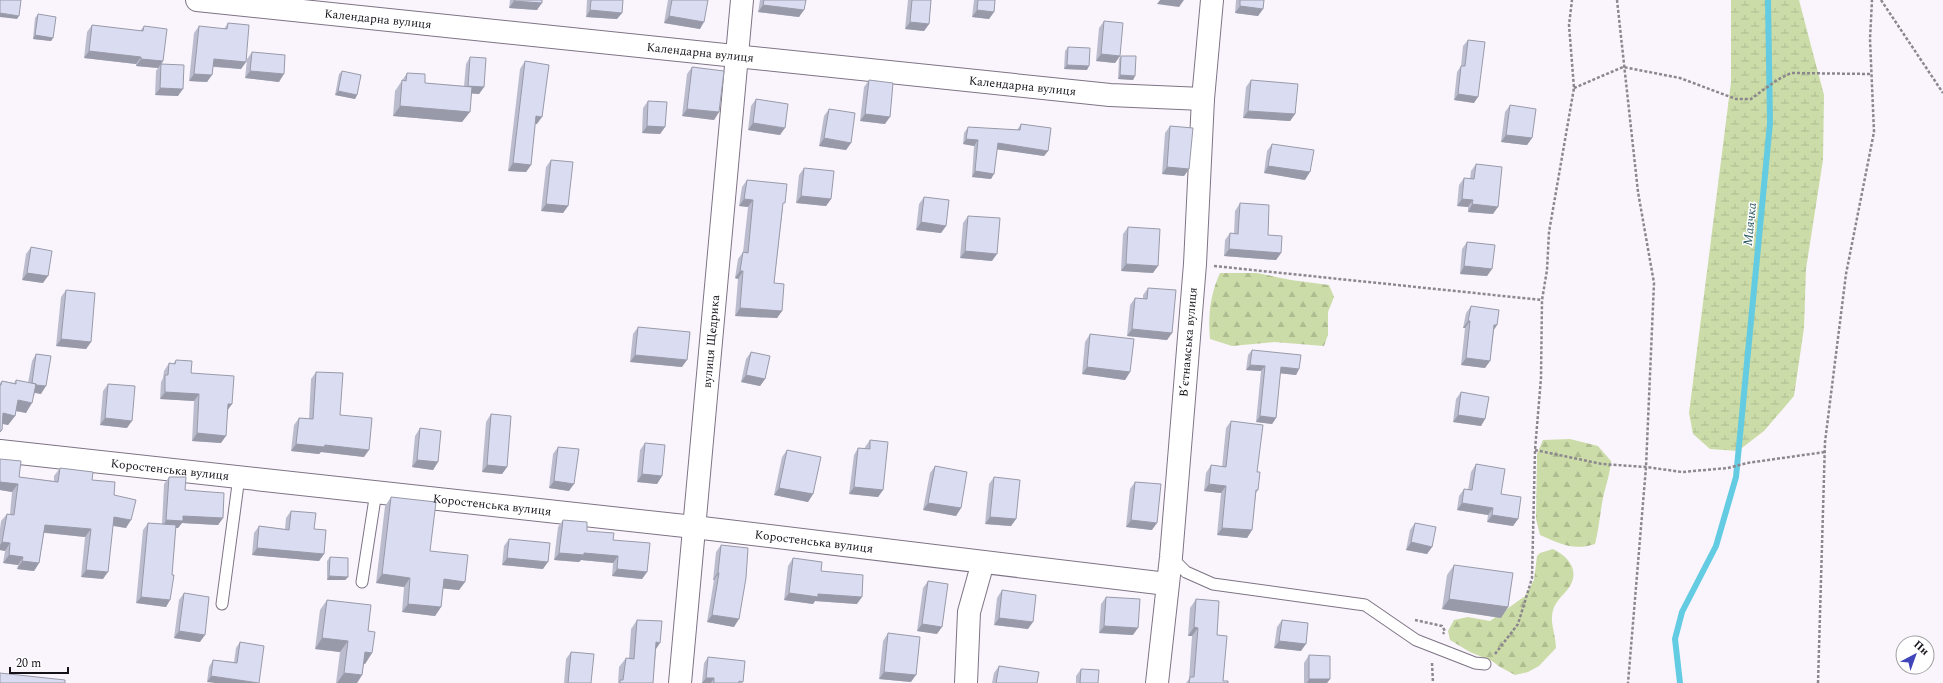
<svg xmlns="http://www.w3.org/2000/svg" width="1943" height="683" font-family="Spectral,serif">
	<defs>
		<pattern id="forest-firs" width="22" height="20" patternUnits="userSpaceOnUse"><rect width="22" height="20" fill="#ccdca8"/><path d="M5 1l3.5 6h-7zM16 11l3.5 6h-7z" fill="#aebc90"/></pattern>
		<pattern id="wetland-marsh" width="20" height="14" patternUnits="userSpaceOnUse"><rect width="20" height="14" fill="#ccdca8"/><path d="M1 5h8M5 5V1M11 12h8M15 12V8" fill="none" stroke="#aebc90"/></pattern>
	</defs>
	<rect width="100%" height="100%" fill="#faf5fd"/>
	<path fill="url(#forest-firs)" d="M1220 273H1257L1291 280 1329 285 1334 297 1328 312V335L1324 346 1274 342 1232 346 1210 339C1208 315 1210 295 1220 273Z
		M1570 439 1598 446 1611 461C1610 474 1606 485 1603 498 1600 513 1599 529 1595 544 1574 551 1560 544 1540 535L1536 519 1537 454 1543 440Z
		M1553 549C1567 556 1580 569 1570 586 1564 596 1553 601 1552 617 1551 623 1556 639 1556 648L1539 666 1528 672 1515 675 1500 667 1492 661 1470 652 1450 640 1448 631 1454 620 1468 617 1490 621 1525 596 1534 580 1537 556 1540 553Z"/>
	<path fill="url(#wetland-marsh)" d="M1731 0H1799L1824 95 1823 160 1806 269 1804 328 1794 396 1764 431 1738 451 1710 449 1693 434 1689 413 1731 82Z"/>
	<g fill="none" stroke-linecap="round" stroke-linejoin="round">
		<path stroke="#63cce2" stroke-width="6" d="M1680 683 1675 639 1682 612 1716 546 1736 477 1770 123 1768 0"/>
		<defs>
			<path id="lane" d="M1171 557 1186 572 1213 584 1365 605 1416 640 1475 663 1485 664
				M362 582 376 492
				M222 604 239 477"/>
			<g id="street">
				<path id="s1" d="M197 0 1110 95 1203 99"/>
				<path id="s2" d="M0 451 694 527 1167 584"/>
				<path id="s3" d="M680 683 742 0"/>
				<path d="M966 683 969 612 983 562"/>
				<path d="M1157 683 1171 557 1195 264 1203 99 1212 0"/>
			</g>
		</defs>
		<use href="#lane" stroke="#7e7385" stroke-width="13"/>
		<use href="#street" stroke="#7e7385" stroke-width="24"/>
		<path stroke="#8c878f" stroke-width="2.5" stroke-dasharray="3 2" stroke-linecap="butt" d="M1617 0 1638 192 1654 283 1646 467 1628 683
			M1881 0 1943 93
			M1574 88 1623 67 1680 78 1736 99H1751L1777 80 1791 73 1872 74
			M1214 266 1542 300
			M1535 450 1602 464 1646 467 1682 472 1728 468 1747 463 1825 452
			M1415 620 1442 626 1445 631 1443 634
			M1495 654 1518 624 1532 578 1535 450 1541 378 1542 300 1547 270 1549 232 1574 88 1569 25 1572 0
			M1432 663 1433 683
			M1818 683 1825 442 1846 274 1874 132 1870 39 1872 0"/>
		<use href="#lane" stroke="#fff" stroke-width="11"/>
		<use href="#street" stroke="#fff" stroke-width="22"/>
	</g>
	<path fill="#bbbdcf" d="M510 0H542L537 10 509 8Z
		M587 0H623L622 13 617 19 586 17Z
		M668 0H708L700 29 664 23Z
		M760 0H806L799 17 758 12Z
		M908 0H931L929 24 924 31 905 29Z
		M974 0H995L994 12 989 19 972 17Z
		M1236 0H1264L1263 9 1258 16 1235 13Z
		M38 14 53 38 51 41 33 39 35 18Z
		M1104 21 1120 56 1115 63 1096 61 1099 28Z
		M228 23 246 62 241 69 213 67 207 82 189 81 194 33 199 26 224 29Z
		M92 25 140 31 144 26 163 61 162 64 178 96 155 95 156 71 158 68 136 66V64L84 58 87 32Z
		M1468 40 1474 103 1454 100 1457 72 1461 66 1463 46Z
		M1068 47 1087 70 1064 69 1065 51Z
		M252 52 279 82 245 78 247 59Z
		M1121 56 1135 76 1133 80 1118 79 1119 59Z
		M470 57 484 87 479 94 471 93 462 122 393 116 395 91 407 73 425 83 464 86 466 64Z
		M525 61 537 124H535L531 165 526 172 508 171 520 69Z
		M692 67 719 112 714 120 682 116 687 74Z
		M342 71 357 95 355 99 335 95 339 74Z
		M869 80 885 124 860 121 864 87Z
		M1251 80 1295 114 1290 121 1243 118 1246 87Z
		M756 99 780 135 748 130 751 106Z
		M648 101 665 127 660 134 642 133 643 108Z
		M1510 105 1532 138 1527 145 1501 142 1505 112Z
		M829 109 851 143 846 150 819 146 824 116Z
		M1021 124 1048 151 1044 156 997 149 991 179 972 177 974 146 963 144 964 133 968 127 1017 130Z
		M1170 126 1189 169 1184 176 1162 174 1165 133Z
		M1272 144 1305 180 1264 173 1267 151Z
		M551 160 568 206 563 213 541 211 546 167Z
		M1476 164 1493 214 1468 212V207L1457 206 1459 185 1464 178 1470 179 1471 171Z
		M804 168 831 199 826 206 796 203 799 175Z
		M747 180 783 207 774 283 782 311 777 318 735 316 738 279 735 278 738 259 743 252 748 207 739 206 742 187Z
		M924 197 946 226 941 233 916 230 919 204Z
		M1240 203 1268 235 1281 253 1276 260 1224 256 1225 240 1230 233 1234 234 1235 211Z
		M968 216 992 261 960 258 963 223Z
		M1128 227 1153 273 1121 271 1123 234Z
		M1467 242 1492 269 1487 276 1460 274 1462 249Z
		M31 247 43 283 22 280 26 254Z
		M1148 288 1172 333 1167 340 1127 336 1130 305 1135 298 1143 299V295Z
		M66 290 91 342 86 349 56 346 61 297Z
		M1471 306 1497 325 1494 330 1490 361 1485 368 1461 365 1465 328H1463L1466 313Z
		M638 327 682 367 630 362 633 334Z
		M1090 334 1130 372 1125 380 1082 374 1085 342Z
		M1252 350 1299 369 1296 375 1280 373 1276 418 1272 424 1256 422 1261 371 1246 370 1248 355Z
		M751 352 765 379 760 386 741 382 746 359Z
		M36 354 41 394 35 393 26 413 16 411 15 416 8 425 2 424 0 433V383L2 381 14 383 16 380 28 383 32 361Z
		M176 360 191 373 232 404 228 409 221 443 192 441 194 401 160 399 161 382 163 378 164 371 169 363 173 364Z
		M316 372 340 415 364 457 321 452 319 454 291 451 294 425 299 418 309 419 311 379Z
		M108 384 127 428 100 425 103 391Z
		M1461 392 1485 419 1481 426 1453 422 1456 399Z
		M491 414 507 467 502 474 482 472 486 422Z
		M1231 421 1257 472 1258 490 1256 493 1252 530 1247 538 1217 535 1221 493 1204 491 1206 473 1211 465 1222 467 1226 428Z
		M420 428 438 462 433 470 412 467 415 436Z
		M870 440 883 490 878 497 849 494 854 455 858 448 865 449V447Z
		M645 443 662 476 657 484 637 482 640 450Z
		M558 447 569 491 549 488 553 454Z
		M787 450 813 494 808 502 774 495 782 457Z
		M0 459 19 477 54 481V476L60 468 92 480 114 495 126 528 113 526 103 579 81 577 85 537 44 533 39 563 34 571 17 569 18 565 3 563 5 551 0 550V529L1 521 7 514H10L12 492 0 490Z
		M1476 464 1501 494 1518 519 1513 526 1487 522 1488 515 1457 510 1459 496 1464 489 1468 490 1471 472Z
		M935 466 961 508 956 516 923 510 930 473Z
		M169 477 185 490 223 518 218 525 182 523 178 528H175L170 600 166 607 136 603 143 530 148 523 162 524 164 484Z
		M994 477 1016 519 1011 526 985 524 989 484Z
		M1135 482 1152 530 1126 527 1130 489Z
		M391 497 430 551 465 582 459 590 443 588 441 607 435 616 402 612 404 587 376 583 385 506Z
		M291 511 314 529 324 554 319 561 252 555 254 533 259 526 285 529 286 518Z
		M563 520 587 531 613 540 647 572 642 579 612 576 613 563 581 560 579 562 554 560 558 527Z
		M1415 523 1432 547 1427 554 1406 550 1410 530Z
		M509 539 543 569 502 565 504 546Z
		M721 545 734 627 707 622 714 580H713L716 552Z
		M330 557 348 577 345 580H327V561Z
		M793 558 821 571 857 604 815 601 813 604 784 600 788 566Z
		M1454 565 1508 607 1501 618 1442 609 1447 575Z
		M928 581 937 634 917 631 923 588Z
		M1002 590 1028 629 994 625 997 598Z
		M184 593 200 642 174 638 179 600Z
		M1106 597 1133 635 1099 633 1101 604Z
		M1196 599 1217 635 1223 681 1228 683H1186L1189 679 1192 636H1188L1190 608Z
		M327 600 368 631 372 653 365 664 364 663 362 675 357 683H336L340 652 315 649 320 610Z
		M637 620 656 650 653 683H618L619 667 626 658H629L631 629Z
		M1282 620 1301 651 1274 648 1277 627Z
		M888 633 911 682 879 679 883 641Z
		M240 642 264 646 207 682 209 667 213 660 234 662 236 648Z
		M571 652 591 683H564L566 659Z
		M1309 655 1330 679 1327 683H1304V663Z
		M708 657 743 682 742 683H702L704 663Z
		M999 666 1037 683H992L994 673Z
		M1081 669 1098 683H1076V676Z"/>
	<path fill="#999aa9" d="M1160 0H1184L1179 7 1157 4Z
		M514 1 542 3 537 10 509 8Z
		M763 5 804 10 799 17 758 12Z
		M1240 6 1263 9 1258 16 1235 13Z
		M590 10 622 13 617 19 586 17Z
		M977 10 994 12 989 19 972 17Z
		M0 13 19 16 17 19 0 17Z
		M669 16 704 22 700 29 664 23Z
		M910 22 929 24 924 31 905 29Z
		M35 35 53 38 51 41 33 39Z
		M89 51 141 57 136 64 84 58Z
		M1101 54 1120 56 1115 63 1096 61Z
		M141 59 163 61 158 68 136 66Z
		M214 59 246 62 241 69 209 66Z
		M1067 65 1089 66 1087 70 1064 69Z
		M250 71 284 74 279 82 245 78Z
		M194 74 212 75 207 82 189 81Z
		M1120 75 1135 76 1133 80 1118 79Z
		M468 86 484 87 479 94 463 93Z
		M160 88 183 89 178 96 155 95Z
		M338 91 357 95 355 99 335 95Z
		M1458 94 1478 97 1474 103 1454 100Z
		M400 106 470 112 462 122 393 116Z
		M687 109 719 112 714 120 682 116Z
		M1248 111 1295 114 1290 121 1243 118Z
		M865 114 890 117 885 124 860 121Z
		M536 116 542 117 537 124 531 123Z
		M753 123 785 128 780 135 748 130Z
		M647 126 665 127 660 134 642 133Z
		M1506 135 1532 138 1527 145 1501 142Z
		M824 138 851 143 846 150 819 146Z
		M966 139 978 140 974 146 963 144Z
		M998 143 1048 151 1044 156 994 149Z
		M513 163 531 165 526 172 508 171Z
		M1268 166 1310 172 1305 180 1264 173Z
		M1167 167 1189 169 1184 176 1162 174Z
		M975 171 994 174 991 179 972 177Z
		M801 196 831 199 826 206 796 203Z
		M744 199 753 200 748 207 739 206Z
		M1462 199 1473 200 1468 207 1457 206Z
		M546 204 568 206 563 213 541 211Z
		M1472 204 1498 207 1493 214 1468 212Z
		M921 222 946 226 941 233 916 230Z
		M1229 249 1281 253 1276 260 1224 256Z
		M965 251 997 254 992 261 960 258Z
		M1126 264 1158 266 1153 273 1121 271Z
		M1464 266 1492 269 1487 276 1460 274Z
		M740 271H743L738 279 735 278Z
		M27 273 48 276 43 283 22 280Z
		M740 308 782 311 777 318 735 316Z
		M1468 321H1470L1465 328H1463Z
		M1494 325H1497L1492 332Z
		M1132 329 1172 333 1167 340 1127 336Z
		M61 339 91 342 86 349 56 346Z
		M635 355 687 360 682 367 630 362Z
		M1466 358 1490 361 1485 368 1461 365Z
		M1250 365 1265 366 1261 371 1246 370Z
		M1087 367 1130 372 1125 380 1082 374Z
		M1281 367 1299 369 1296 375 1277 373Z
		M746 375 765 379 760 386 741 382Z
		M31 384 46 386 41 394 26 391Z
		M165 392 199 394 194 401 160 399Z
		M18 400 32 403 26 413 11 410Z
		M228 404H232L227 411Z
		M3 413 15 416 8 425 0 423Z
		M1458 415 1485 419 1481 426 1453 422Z
		M1260 416 1276 418 1272 424 1256 422Z
		M105 418 132 421 127 428 100 425Z
		M197 433 226 436 221 443 192 441Z
		M296 444 325 445 369 450 364 457 321 452 319 454 291 451Z
		M417 460 438 462 433 470 412 467Z
		M487 465 507 467 502 474 482 472Z
		M642 474 662 476 657 484 637 482Z
		M554 481 574 484 569 491 549 488Z
		M0 482 18 484 12 492 0 490Z
		M1209 484 1226 486 1221 493 1204 491Z
		M854 487 883 490 878 497 849 494Z
		M779 488 813 494 808 502 774 495Z
		M928 503 961 508 956 516 923 510Z
		M1462 503 1493 508 1488 515 1457 510Z
		M1492 515 1518 519 1513 526 1487 522Z
		M183 516 223 518 218 525 182 523 178 528H162L166 520Z
		M114 517 131 520 126 528 109 525Z
		M990 517 1016 519 1011 526 985 524Z
		M1131 520 1157 523 1152 530 1126 527Z
		M45 525 91 529 85 537 40 532Z
		M1222 528 1252 530 1247 538 1217 535Z
		M2 542 10 543 5 551 0 550V545Z
		M1411 542 1432 547 1427 554 1406 550Z
		M257 548 324 554 319 561 252 555Z
		M559 553H584L618 556 613 563 581 560 579 562 554 560Z
		M9 555 23 557 18 565 3 563Z
		M507 558 548 562 543 569 502 565Z
		M22 561 39 563 34 571 17 569Z
		M617 569 647 572 642 579 612 576Z
		M86 570 108 572 103 579 81 577Z
		M718 572 719 573 714 580H713Z
		M382 574 410 578 404 587 376 583Z
		M329 576 348 577 345 580H327Z
		M444 579 465 582 459 590 438 588Z
		M789 593 818 594 862 597 857 604 815 601 813 604 784 600Z
		M141 597 170 600 166 607 136 603Z
		M1449 599 1508 607 1501 618 1442 609Z
		M408 604 441 607 435 616 402 612Z
		M712 615 739 619 734 627 707 622Z
		M999 618 1033 622 1028 629 994 625Z
		M922 624 942 627 937 634 917 631Z
		M1104 626 1138 628 1133 635 1099 633Z
		M1194 627 1198 628 1192 636H1188Z
		M179 631 205 635 200 642 174 638Z
		M322 638 348 641 340 652 315 649Z
		M1279 641 1306 644 1301 651 1274 648Z
		M656 642 660 643 654 652Z
		M365 652 372 653 365 664 358 663Z
		M884 672 916 675 911 682 879 679Z
		M344 673 362 675 357 683H337Z
		M211 676 259 683H215L207 682Z
		M706 678H714L711 683H702Z
		M1309 679H1330L1327 683H1307Z"/>
	<path fill="#dadcf1" stroke="#999aa9" d="M0 0H21L19 16 0 13Z
		M514 0H542V3L514 1Z
		M591 0H623L622 13 590 10Z
		M672 0H708L704 22 669 16Z
		M764 0H806L804 10 763 5Z
		M912 0H931L929 24 910 22Z
		M978 0H995L994 12 977 10Z
		M1240 0H1264L1263 9 1240 6Z
		M38 14 56 17 53 38 35 35Z
		M1104 21 1123 23 1120 56 1101 54Z
		M228 23 249 25 246 62 214 59 212 75 194 74 199 26 227 29Z
		M92 25 143 31 144 26 167 29 163 61 141 59V57L89 51Z
		M1468 40 1485 42 1478 97 1458 94 1461 66H1465Z
		M1068 47 1090 48 1089 66 1067 65Z
		M252 52 285 55 284 74 250 71Z
		M1121 56H1136L1135 76 1120 75Z
		M470 57 486 58 484 87 468 86Z
		M525 61 549 65 542 117 536 116 531 165 513 163Z
		M161 64 184 65 183 89 160 88Z
		M692 67 724 71 719 112 687 109Z
		M342 71 361 75 357 95 338 91Z
		M407 73 425 74V83L472 87 470 112 400 106 402 80 406 81Z
		M869 80 893 83 890 117 865 114Z
		M1251 80 1298 84 1295 114 1248 111Z
		M756 99 788 104 785 128 753 123Z
		M648 101 667 102 665 127 647 126Z
		M1510 105 1536 109 1532 138 1506 135Z
		M829 109 855 113 851 143 824 138Z
		M1021 124 1051 128 1048 151 998 143 994 174 975 171 978 140 966 139 968 127 1020 130Z
		M1170 126 1193 128 1189 169 1167 167Z
		M1272 144 1314 150 1310 172 1268 166Z
		M551 160 573 162 568 206 546 204Z
		M1476 164 1502 167 1498 207 1472 204 1473 200 1462 199 1464 178 1474 179Z
		M804 168 834 171 831 199 801 196Z
		M747 180 787 184 785 203H783L774 283 784 284 782 311 740 308 743 271H740L743 252 748 253 753 200 744 199Z
		M924 197 949 200 946 226 921 222Z
		M1240 203 1269 205 1268 235 1282 236 1281 253 1229 249 1230 233 1238 234Z
		M968 216 1000 218 997 254 965 251Z
		M1128 227 1160 229 1158 266 1126 264Z
		M1467 242 1495 245 1492 269 1464 266Z
		M31 247 52 251 48 276 27 273Z
		M1148 288 1176 290 1172 333 1132 329 1135 298 1147 299Z
		M66 290 95 293 91 342 61 339Z
		M1471 306 1499 310 1497 325H1494L1490 361 1466 358 1470 321H1468Z
		M638 327 690 332 687 360 635 355Z
		M1090 334 1134 339 1130 372 1087 367Z
		M1252 350 1301 355 1299 369 1281 367 1276 418 1260 416 1265 366 1250 365Z
		M751 352 770 356 765 379 746 375Z
		M36 354 51 356 46 386 36 385V384L32 383Z
		M176 360 192 361 191 373 234 376 232 404H228L226 436 197 433 199 394 165 392V375H168L169 363 175 364Z
		M316 372 343 373 340 415 372 418 369 450 325 445 324 447 296 444 299 418 313 419Z
		M16 380 36 384 32 403 18 400 15 416 3 413 2 430 0 432V385H1L2 381 16 384Z
		M108 384 135 386 132 421 105 418Z
		M1461 392 1489 397 1485 419 1458 415Z
		M491 414 511 416 507 467 487 465Z
		M1231 421 1263 425 1257 472H1260L1258 490H1256L1252 530 1222 528 1226 486 1209 484 1211 465 1226 467Z
		M420 428 441 431 438 462 417 460Z
		M870 440 888 442 883 490 854 487 858 448 870 449Z
		M645 443 665 445 662 476 642 474Z
		M558 447 579 449 574 484 554 481Z
		M787 450 821 457 813 494 779 488Z
		M0 459 21 461 19 477 58 482 60 468 93 472 92 480 115 482 114 495 136 500 131 520 114 517 108 572 86 570 91 529 45 525 39 563 22 561 23 557 9 555 10 543 2 542 7 514 14 515 18 484 0 482Z
		M1476 464 1505 469 1501 494 1521 497 1518 519 1492 515 1493 508 1462 503 1464 489 1472 490Z
		M935 466 967 472 961 508 928 503Z
		M169 477H186L185 490 224 493 223 518 183 516V521L166 520Z
		M994 477 1020 480 1016 519 990 517Z
		M1135 482 1161 484 1157 523 1131 520Z
		M391 497 436 502 430 551 468 555 465 582 444 579 441 607 408 604 410 578 382 574Z
		M291 511 316 513 314 529 326 530 324 554 257 548 259 526 289 530Z
		M563 520 587 522V531L614 533 613 540 650 543 647 572 617 569 618 556 584 553V555L559 553Z
		M148 523 176 525 172 575H174L170 600 141 597Z
		M1415 523 1436 527 1432 547 1411 542Z
		M509 539 550 543 548 562 507 558Z
		M721 545 748 548 746 578 739 619 712 615 719 573 718 572Z
		M330 557 348 558V577L329 576Z
		M793 558 822 562 821 571 863 575 862 597 818 594V597L789 593Z
		M1454 565 1513 573 1508 607 1449 599Z
		M928 581 948 584 942 627 922 624Z
		M1002 590 1036 595 1033 622 999 618Z
		M184 593 209 597 205 635 179 631Z
		M1106 597 1140 599 1138 628 1104 626Z
		M1196 599 1219 601 1217 635 1227 636 1223 681H1228V683H1189L1190 677H1194L1198 628 1194 627Z
		M327 600 371 605 368 631 375 632 372 653 365 652 362 675 344 673 348 641 322 638Z
		M637 620 662 621 660 643 656 642 653 683H620V680H623L626 658 634 659Z
		M1282 620 1308 623 1306 644 1279 641Z
		M888 633 920 637 916 675 884 672Z
		M240 642 264 646 259 683 211 676 213 660 237 663Z
		M571 652 594 654 591 683H568Z
		M1309 655 1330 656V679H1309Z
		M708 657 745 661 743 682 739 681V683H714V678H706Z
		M999 666 1039 672 1037 683H996Z
		M1081 669 1099 670 1098 683H1080Z
		M0 673 65 680V683H0Z"/>
	<g text-anchor="middle" stroke-width="3" stroke-linejoin="round" paint-order="stroke">
		<g font-size="12" fill="#161219" stroke="#fff">
			<text dy="4" stroke="none"><textPath href="#s1" startOffset="182">Календарна вулиця</textPath></text>
			<text dy="4" stroke="none"><textPath href="#s1" startOffset="506">Календарна вулиця</textPath></text>
			<text dy="4" stroke="none"><textPath href="#s1" startOffset="830">Календарна вулиця</textPath></text>
			<text dy="4" stroke="none"><textPath href="#s3" startOffset="343">вулиця Щедрика</textPath></text>
			<text transform="translate(1188 342) rotate(-85)" y="4">Вʼєтнамська вулиця</text>
			<text dy="4" stroke="none"><textPath href="#s2" startOffset="171">Коростенська вулиця</textPath></text>
			<text dy="4" stroke="none"><textPath href="#s2" startOffset="495">Коростенська вулиця</textPath></text>
			<text dy="4" stroke="none"><textPath href="#s2" startOffset="819">Коростенська вулиця</textPath></text>
		</g>
		<g font-size="13" font-style="italic" fill="#2d5b65" stroke="#fff">
			<text transform="translate(1749 224) rotate(-84)" y="5">Маячка</text>
		</g>
	</g>
	<g transform="translate(1915 655) rotate(41)"><circle r="19" fill="#ffffff" stroke="#a2a0a3"/>
	<path d="M0-3L7 15L0 10L-7 15Z" fill="#4145ba"/>
	<text y="-6" font-size="11" font-weight="bold" text-anchor="middle" fill="#161219">Пн</text>
	</g>
	<path d="M10 667v6h58v-6" fill="none" stroke="#161219" stroke-width="2"/>
	<text x="16" y="667" font-size="12" fill="#161219" stroke="#ffffff" stroke-width="3" paint-order="stroke">20 m</text>
</svg>
